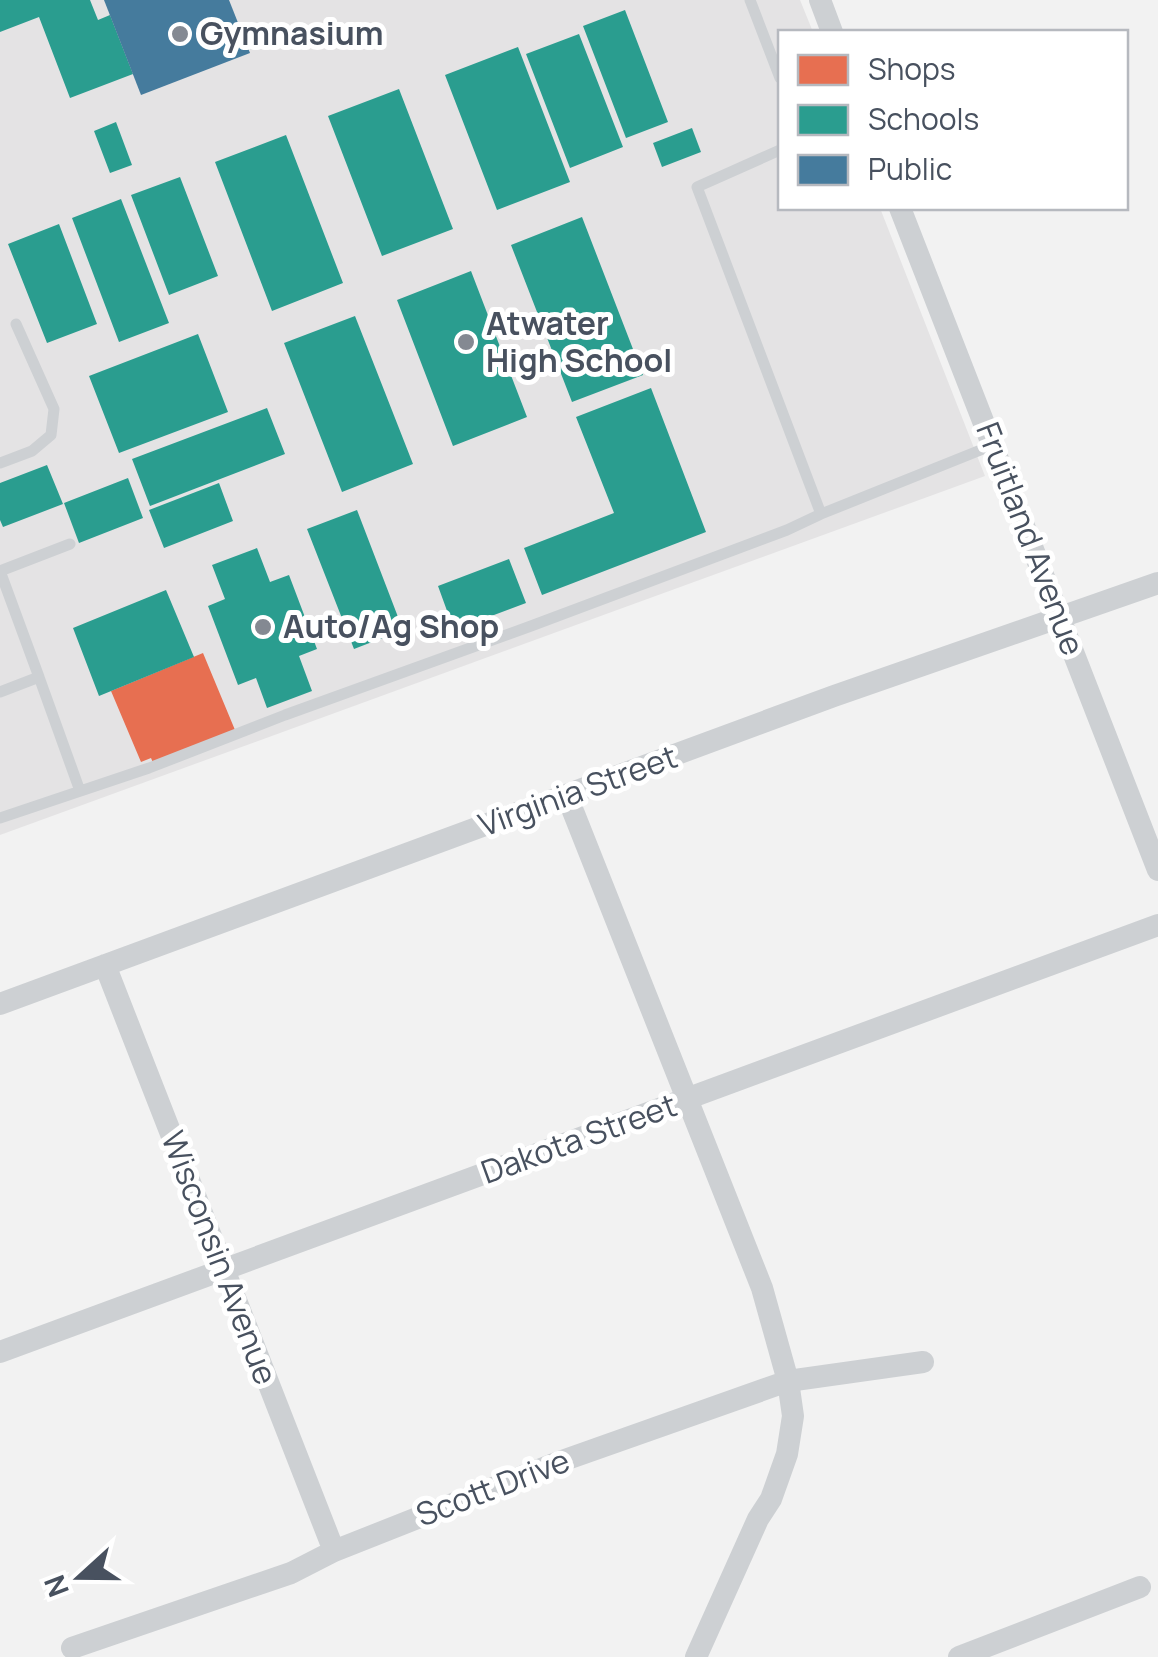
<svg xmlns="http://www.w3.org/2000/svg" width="1158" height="1657" font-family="Manrope,sans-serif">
	<rect width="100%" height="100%" fill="#f2f2f2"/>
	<path fill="#e4e3e4" d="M0 0H800L813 32H780V208H880L985 476 0 835Z"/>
	<path fill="#e76f51" d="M203 653 235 730 154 765 151 758 141 762 111 691Z"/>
	<path fill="#2a9d8f" d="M0 0H90L98 20 110 15 133 74 70 98 39 17 0 32Z
		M625 10 668 122 626 138 583 26Z
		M579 34 623 147 570 168 526 54Z
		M518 47 570 182 497 210 445 75Z
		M399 89 453 229 382 256 328 116Z
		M116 122 132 165 110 173 94 131Z
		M692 128 701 152 662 167 653 143Z
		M286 135 343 283 272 311 215 162Z
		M180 177 218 276 169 295 131 195Z
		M121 199 169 323 119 342 72 218Z
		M582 217 643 375 572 402 511 245Z
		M59 224 97 324 47 343 8 244Z
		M471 271 527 417 453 446 397 300Z
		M355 316 413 464 342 492 284 343Z
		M198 334 228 412 119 453 89 376Z
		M651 388 706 532 542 595 524 548 614 513 576 417Z
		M267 408 285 454 150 506 132 459Z
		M47 465 63 504 3 527 0 520V483Z
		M128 478 143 518 79 543 64 503Z
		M219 483 233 521 164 548 149 510Z
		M357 510 403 630 354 649 307 529Z
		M257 548 270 582 289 575 317 649 299 656 312 691 267 708 256 678 238 685 208 606 225 599 212 565Z
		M509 559 526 603 454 630 438 586Z
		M166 590 194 657 99 696 73 628Z"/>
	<path fill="#457b9d" d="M104 0H229L250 53 141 95Z"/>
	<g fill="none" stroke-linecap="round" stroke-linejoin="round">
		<path stroke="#cdd0d3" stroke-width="11" d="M750 0 780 78
			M780 150 697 187 821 514 993 445
			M0 463 32 451 51 435 54 409 16 324
			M39 677 0 571 70 544
			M0 692 39 677 80 791
			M0 818 149 768 285 715 531 626 787 530 821 514"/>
		<path stroke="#cdd0d3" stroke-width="22" d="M820 0 832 32
			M900 208 1158 870
			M567 796 762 1288 788 1381 793 1416 787 1454 771 1499 758 1519 696 1657
			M105 965 334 1551
			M0 1004 834 696 1158 583
			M0 1352 1158 925
			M72 1648 291 1573 334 1551 559 1462 788 1381 923 1362
			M959 1657 1140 1587"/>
	</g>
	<g fill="#848992" stroke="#fff" stroke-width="4">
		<circle cx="180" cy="34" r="10"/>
		<circle cx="466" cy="342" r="10"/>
		<circle cx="263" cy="627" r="10"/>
	</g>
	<g text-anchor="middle" stroke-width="10" stroke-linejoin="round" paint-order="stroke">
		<g font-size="32" font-weight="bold" fill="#48515f" stroke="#fff" text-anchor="start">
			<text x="200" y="45">Gymnasium</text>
			<text x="486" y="335">Atwater<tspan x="486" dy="37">High School</tspan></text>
			<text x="283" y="638">Auto/Ag Shop</text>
		</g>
		<g font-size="32" fill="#48515f" stroke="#fff">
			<text transform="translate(1030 539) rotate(69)" y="11">Fruitland Avenue</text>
			<text transform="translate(578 791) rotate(-20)" y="11">Virginia Street</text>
			<text transform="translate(579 1139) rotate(-20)" y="11">Dakota Street</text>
			<text transform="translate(219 1258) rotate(69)" y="11">Wisconsin Avenue</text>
			<text transform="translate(493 1488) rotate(-21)" y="11">Scott Drive</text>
		</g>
	</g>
	<rect x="778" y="30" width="350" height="180" fill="#ffffff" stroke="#b6b9bf" stroke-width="2.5"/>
	<rect x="798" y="55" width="50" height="30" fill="#e76f51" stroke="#b6b9bf" stroke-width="2.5"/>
	<text x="868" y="80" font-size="30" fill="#48515f">Shops</text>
	<rect x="798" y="105" width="50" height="30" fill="#2a9d8f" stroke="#b6b9bf" stroke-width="2.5"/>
	<text x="868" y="130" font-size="30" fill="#48515f">Schools</text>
	<rect x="798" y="155" width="50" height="30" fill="#457b9d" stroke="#b6b9bf" stroke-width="2.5"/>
	<text x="868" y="180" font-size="30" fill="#48515f">Public</text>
	<g transform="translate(80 1577) rotate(249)" stroke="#ffffff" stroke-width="8" paint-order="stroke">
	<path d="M0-8L18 38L0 25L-18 38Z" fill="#48515f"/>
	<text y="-15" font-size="28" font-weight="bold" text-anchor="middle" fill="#48515f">N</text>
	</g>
</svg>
